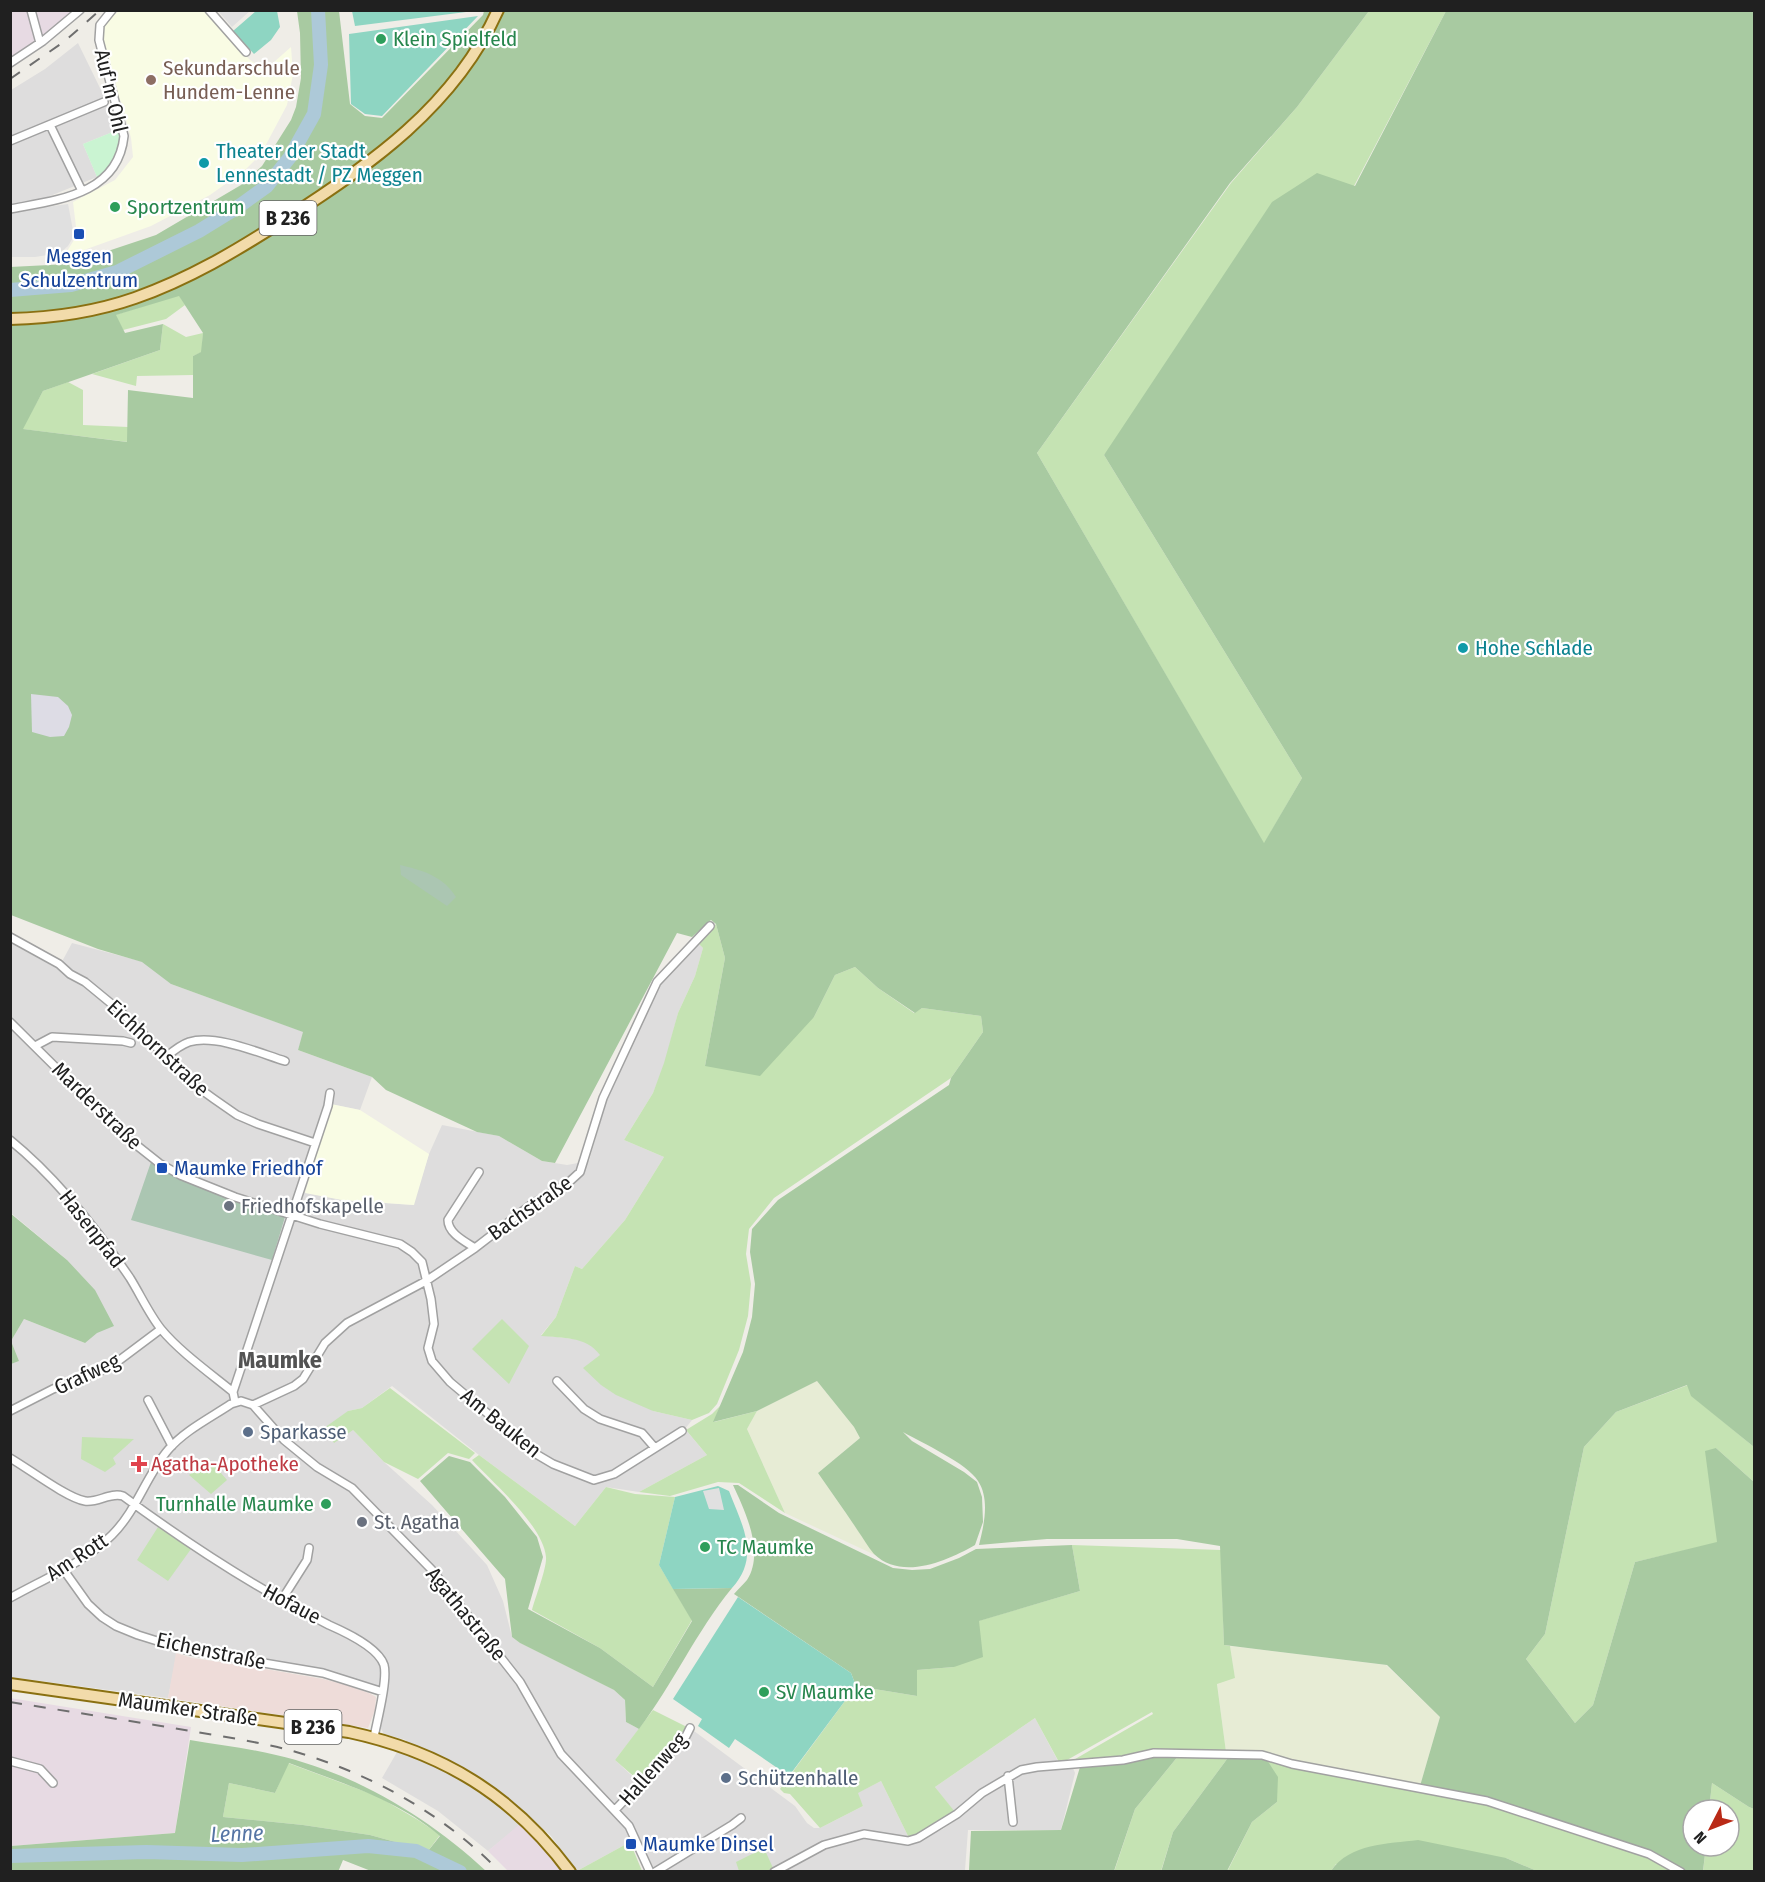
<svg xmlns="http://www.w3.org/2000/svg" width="1765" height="1882" font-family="'Fira Sans Condensed',sans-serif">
	<rect width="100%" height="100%" fill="#efede7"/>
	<path fill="#dedddd" d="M78 43 120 129 83 144 97 177 45 198 11 205V90L45 69Z
		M11 943 58 969 72 943 178 971 171 984 304 1032 298 1050 372 1077 360 1110 325 1103 298 1191 343 1200 413 1205 429 1154 442 1125 499 1136 542 1161 567 1165 589 1161 609 1092 654 996 665 978 698 943 703 948 695 976 678 1013 665 1063 653 1093 624 1140 664 1157 625 1220 582 1269 575 1266 556 1317 541 1335 582 1340 594 1346 653 1411 692 1420 685 1429 707 1455 639 1492 606 1487 575 1526 479 1455 392 1386 362 1408 348 1411 353 1430 384 1462 432 1505 487 1565 503 1601 512 1637 520 1643 614 1690 625 1700 626 1722 639 1729 615 1760 643 1786 694 1731 795 1806 807 1823 814 1828H820L863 1806 857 1793 881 1781 909 1838V1844L943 1829 959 1818 935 1787 1035 1718 1058 1761V1768H1073L1075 1773 1061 1830H968L965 1870 955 1872 655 1871 640 1839 630 1842 577 1871 551 1836 530 1817 488 1851 438 1811 382 1778 397 1752 406 1740 384 1734 380 1727 387 1690 378 1686 346 1676 194 1649 179 1644 168 1698 11 1677 10 1364 19 1361 11 1341 24 1319 85 1343 67 1260 11 1213Z"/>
	<path fill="#eedcd9" d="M176 1653 192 1658 249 1666 323 1679 343 1684 369 1693 376 1697 375 1710 368 1728 168 1698Z"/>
	<path fill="#e7dae3" d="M11 11H75L48 32 11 58Z
		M10 1698 191 1727 175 1833 11 1846Z
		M521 1823 541 1842 564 1871H508L488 1851Z"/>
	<path fill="#f9fce4" d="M119 11H206L218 26 250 60 265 70 291 47 293 74 287 105 261 154 245 170 210 195 151 226 70 255 66 253 77 235 73 202 115 180 133 157 131 138 122 104 109 75 102 46 103 25Z
		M331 1104 360 1110 429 1154 414 1205 342 1200 305 1193Z"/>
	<path fill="#e7ecd5" d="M817 1381 854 1427 860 1438 818 1473 875 1555 785 1513 747 1429 757 1411Z
		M1230 1646 1386 1665 1440 1717 1420 1786 1350 1771 1226 1752 1217 1683 1235 1678Z"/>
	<path fill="#c5e3b3" d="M1369 11H1446L1354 186 1104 455 1302 778 1264 844 1037 453 1231 183 1297 107Z
		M179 295 185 305 166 319 123 330 115 315Z
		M163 324 186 337 203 333 202 352 193 356V375L137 376 136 386 92 374 160 350Z
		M68 382 83 390V425L128 427V442L22 429 43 391Z
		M716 924 725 958 705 1066 814 1017 835 975 855 967 878 988 914 1013 922 1008 981 1016 983 1032 951 1078 774 1198 749 1229 746 1254 751 1284 748 1316 739 1350 717 1404 709 1413 692 1420 653 1411 616 1395 601 1385 583 1368 600 1355C586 1336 562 1338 541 1336L556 1317 575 1266 582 1269 625 1220 664 1157 624 1140 653 1093 664 1063 678 1013 695 976 703 948 698 943Z
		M502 1319 529 1346 509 1384 472 1349Z
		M1688 1385 1692 1396 1754 1447V1482L1716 1448 1717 1543 1635 1562 1593 1705 1575 1723 1526 1659 1545 1634 1584 1447 1616 1412Z
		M390 1388 475 1453 469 1459 448 1453 418 1479 384 1462 353 1430 334 1443 324 1428 348 1411 362 1408Z
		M720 1406 714 1422 757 1411 747 1429 785 1513 739 1483 718 1482 670 1496 639 1492 707 1455 686 1430 712 1414Z
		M82 1437 134 1439 113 1458 116 1464 105 1472 81 1459Z
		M479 1455 575 1526 606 1487 635 1494 675 1497 659 1565 692 1620 653 1687 600 1648 532 1610C535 1598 547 1568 546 1557 543 1525 493 1483 472 1460Z
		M208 1458 227 1480 211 1494 189 1475Z
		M158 1527 191 1549 168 1581 137 1560Z
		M1072 1545 1221 1550 1224 1645 1230 1646 1235 1678 1217 1684 1226 1752 1070 1762 1153 1714 1152 1712 1060 1764 1035 1718 935 1787 955 1812 933 1827 909 1838 881 1781 858 1793 863 1806 820 1828 790 1794 784 1793 780 1789 856 1686 917 1696V1670L954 1667 978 1621 1080 1591Z
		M653 1710 687 1727 638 1780 615 1760Z
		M1179 1755H1230L1173 1832 1161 1871 1114 1872 1135 1809Z
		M1265 1757 1486 1802 1651 1855 1678 1871H1537L1506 1858 1336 1864 1331 1871 1227 1872 1252 1822 1277 1802Z
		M288 1763 377 1796 418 1820 440 1835 428 1851 370 1835 303 1825 223 1817 229 1783 275 1793Z
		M1712 1783 1749 1807 1754 1809V1871L1703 1872 1706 1846H1729V1810H1709Z
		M630 1842 642 1871H577Z
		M764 1848 773 1868 767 1871H739L736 1862Z"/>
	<path fill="#a8caa1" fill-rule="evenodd" d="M297 11H339L350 104 365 116 382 118 483 15 484 11H1369L1297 107 1230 183 1037 453 1264 843 1302 778 1104 455 1272 202 1317 173 1355 186 1446 11H1754V1447L1691 1396 1687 1385 1616 1412 1584 1447 1545 1634 1526 1659 1575 1723 1593 1705 1635 1562 1717 1542 1705 1451 1716 1448 1754 1482V1809L1749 1807 1712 1783 1709 1810H1693V1846H1706L1703 1871H1685L1652 1851 1487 1799 1420 1786 1440 1717 1387 1665 1224 1645 1220 1546 1177 1539H1047L979 1545C984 1525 990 1499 978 1481 967 1463 922 1443 903 1432L912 1441 964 1472 977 1482 982 1497 983 1522 975 1545C947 1561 902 1581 874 1554 868 1547 863 1538 858 1531 845 1511 831 1492 818 1473L860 1438 854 1427 817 1381 757 1411 713 1422 743 1352 752 1317 755 1284 750 1252 752 1229 778 1200 949 1085 951 1078 983 1032 981 1016 922 1008 915 1013 878 988 855 967 835 975 814 1017 760 1076 705 1066 725 958 716 924 711 920 692 937 677 933 555 1163 542 1161 499 1136 477 1132 386 1090 372 1077 298 1050 303 1032 171 984 142 962 98 949 11 915 10 267 69 264 156 235 241 185 262 166 291 120 296 107 301 78 300 33ZM179 296 203 333 201 352 193 356V398L128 390 127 442 23 429 43 391 160 350 163 324 125 333 116 315Z
		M10 1213 67 1260 95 1290 114 1326 97 1333 85 1343 24 1319 11 1341 19 1361 11 1364Z
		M449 1456 470 1462 505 1497 537 1537 543 1557 528 1609 600 1648 653 1687 692 1621 673 1589 732 1588C696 1632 673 1684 639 1729L626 1722 625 1700 614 1690 520 1643 512 1637 505 1579 420 1481Z
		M733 1485H738L779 1513 893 1568 912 1570 930 1569 959 1558 976 1549 1072 1545 1080 1591 979 1621 983 1657 954 1667 917 1670V1696L856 1686 851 1673 734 1594C738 1589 743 1585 747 1580 765 1552 745 1511 733 1485Z
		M190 1740C219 1745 248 1748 276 1755 355 1773 428 1817 486 1871H371L343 1860 338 1872 11 1871V1846L175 1833ZM289 1763C341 1783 397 1799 440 1836L428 1851 370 1835 303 1825 223 1817 229 1783 275 1793Z
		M1152 1754 1179 1755 1135 1809 1114 1871 963 1872 969 1870 971 1831 1061 1830 1080 1767Z
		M1230 1755 1265 1757 1278 1777 1277 1802 1252 1822 1227 1871 1161 1872 1173 1832Z
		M1418 1840 1506 1858 1537 1871H1331C1350 1843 1388 1844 1418 1840Z"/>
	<path fill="#abc6b2" d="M400 865C422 870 443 876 456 897L447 906 401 875Z
		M151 1162 188 1183 285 1217 272 1260 131 1220Z"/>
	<path fill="#caf4d2" d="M120 129C124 148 114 167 97 177L83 144Z"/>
	<path fill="#8ed5c2" d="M256 11H277L280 27 271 40 254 54 233 31Z
		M352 11V10L474 11 355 26Z
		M478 16 382 116 365 114 351 104 349 34Z
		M718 1486 729 1491C742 1525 761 1556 732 1588L673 1589 659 1565 675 1497Z
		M738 1597 851 1673 856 1686 789 1776 735 1739 729 1748 698 1726 702 1719 673 1699Z"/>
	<path fill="#e0e0e0" d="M218 11H250L232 27Z
		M68 204 74 236 68 246 60 253 35 257H11L10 212Z
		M719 1488 724 1510 709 1509 703 1491Z"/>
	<path fill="#dddce5" d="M31 694 58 697 68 706 72 715 69 727 64 736 50 737 32 732Z"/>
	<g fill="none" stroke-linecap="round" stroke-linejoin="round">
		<path stroke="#adc9d8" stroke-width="14" d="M10 290 71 285 117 272 199 231 238 207 267 186 290 157 314 114 321 65 318 10
			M10 1856 146 1852 242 1855 368 1846 416 1851 460 1872"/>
		<defs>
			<path id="street" d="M31 10 40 43
				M209 10 246 52
				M10 63 43 41 80 10
				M50 125 82 191
				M10 141 104 102
				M10 209C57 200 118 195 124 136L99 40 100 25 112 10
				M10 937 59 964 70 974 85 982 119 1010 196 1086 214 1099 237 1115 258 1124 315 1143
				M10 1022 125 1136 159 1163 180 1175 235 1197 320 1224 400 1244 412 1252 422 1262 431 1299 434 1324 428 1348 432 1361 450 1382 536 1454 553 1464 594 1480 614 1474 682 1431
				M35 1046 52 1037 123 1041 131 1043
				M166 1057C173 1051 180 1045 189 1042 216 1034 259 1053 285 1061
				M10 1140C57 1178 96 1228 130 1278 140 1294 149 1314 161 1329 179 1351 211 1374 233 1392L235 1402
				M475 1248C464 1241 448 1233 448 1220L479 1172
				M557 1381 584 1409 600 1419 642 1433 655 1448
				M233 1392 328 1106 330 1093
				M148 1400 172 1446
				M253 1405 294 1386 303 1379 325 1343 347 1323 426 1281 475 1248 532 1204 568 1183 580 1172 603 1098 657 982 710 926
				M10 1411 53 1389 99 1372 117 1362 161 1329
				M10 1458C29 1469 67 1498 85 1501 98 1503 110 1492 123 1496 188 1544 257 1589 329 1625 345 1632 378 1647 384 1665 388 1680 377 1721 374 1737
				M63 1569 88 1604 102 1617 116 1626 138 1635 186 1650 323 1673 383 1692
				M10 1598C44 1579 85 1562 112 1535 137 1510 146 1476 168 1450 184 1431 210 1418 231 1404L241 1401 253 1405 284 1440 317 1467 352 1488 432 1570 520 1682 561 1754 629 1826 650 1872
				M281 1601 307 1560 309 1548
				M10 1761 40 1769 53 1783
				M1008 1776 1013 1822
				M615 1810 686 1736 690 1728
				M655 1872 732 1825 741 1818
				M774 1872 824 1845 864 1834 908 1841 918 1838 957 1814 982 1793 1021 1770 1037 1767 1123 1760 1154 1753 1262 1755 1292 1764 1487 1801 1649 1854 1681 1872"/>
			<path id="primary" d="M10 319C53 318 95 312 135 298 189 279 236 251 284 220 369 166 455 106 498 10
				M10 1684 349 1732C442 1752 513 1795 570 1872"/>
		</defs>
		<use href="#street" stroke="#a1a1a1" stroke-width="10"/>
		<use href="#primary" stroke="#8a7011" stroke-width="14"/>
		<use href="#street" stroke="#fff" stroke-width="7"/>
		<use href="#primary" stroke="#f2dbaa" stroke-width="10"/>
		<path stroke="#6e6e6e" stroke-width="2" stroke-dasharray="12 12" stroke-linecap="butt" d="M10 79 65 41 100 10
			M10 1702C65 1711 119 1719 173 1728 211 1735 251 1740 289 1750 368 1772 443 1813 500 1872"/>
	</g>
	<g fill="#2e9e5b" stroke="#fff" stroke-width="2">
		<circle cx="381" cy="39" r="6"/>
		<circle cx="115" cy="207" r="6"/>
		<circle cx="326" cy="1504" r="6"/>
		<circle cx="705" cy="1547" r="6"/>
		<circle cx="764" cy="1692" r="6"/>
	</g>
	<circle fill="#8d6e63" stroke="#fff" stroke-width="2" cx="151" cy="80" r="6"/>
	<g fill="#0f9aa8" stroke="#fff" stroke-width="2">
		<circle cx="204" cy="163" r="6"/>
		<circle cx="1463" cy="648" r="6"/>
	</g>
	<g fill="#1a4fb4" stroke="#fff" stroke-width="2">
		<rect x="73" y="228" width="12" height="12" rx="3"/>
		<rect x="156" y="1162" width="12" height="12" rx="3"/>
		<rect x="625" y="1838" width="12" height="12" rx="3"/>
	</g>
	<g fill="#6b7280" stroke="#fff" stroke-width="2">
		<circle cx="229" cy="1206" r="6"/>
		<circle cx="362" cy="1522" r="6"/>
	</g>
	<g fill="#5c6f8a" stroke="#fff" stroke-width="2">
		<circle cx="248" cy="1432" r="6"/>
		<circle cx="726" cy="1778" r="6"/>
	</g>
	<path fill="#e0444e" stroke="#fff" stroke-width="2" d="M136 1455h6v6h6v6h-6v6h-6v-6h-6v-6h6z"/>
	<g text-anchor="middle" stroke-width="4.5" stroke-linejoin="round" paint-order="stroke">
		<g fill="#fff" stroke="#636363" stroke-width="1.5">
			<rect x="259.5" y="201" width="57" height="34" rx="4.5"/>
			<rect x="284.5" y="1710" width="57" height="34" rx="4.5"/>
		</g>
		<g font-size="20" font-weight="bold" fill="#202020">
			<text x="288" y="225">B 236</text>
			<text x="313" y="1734">B 236</text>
		</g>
		<g font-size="21" fill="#27864d" stroke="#fff" text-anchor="start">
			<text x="393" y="46">Klein Spielfeld</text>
			<text x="127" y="214">Sportzentrum</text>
			<text x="314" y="1511" text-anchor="end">Turnhalle Maumke</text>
			<text x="717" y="1554">TC Maumke</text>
			<text x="776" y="1699">SV Maumke</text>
		</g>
		<g font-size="21" fill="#785e54" stroke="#fff" text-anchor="start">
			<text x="163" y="75">Sekundarschule<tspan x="163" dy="24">Hundem-Lenne</tspan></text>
		</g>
		<g font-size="21" fill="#202020" stroke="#fff">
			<text transform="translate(111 91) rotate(77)" y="7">Auf'm Ohl</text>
			<text transform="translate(158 1048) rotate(43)" y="7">Eichhornstraße</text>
			<text transform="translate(97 1106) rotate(44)" y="7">Marderstraße</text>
			<text transform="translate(530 1208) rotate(-35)" y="7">Bachstraße</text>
			<text transform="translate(92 1229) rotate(52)" y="7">Hasenpfad</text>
			<text transform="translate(87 1374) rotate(-25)" y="7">Grafweg</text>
			<text transform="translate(501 1423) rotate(39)" y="7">Am Bauken</text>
			<text transform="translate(77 1557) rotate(-33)" y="7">Am Rott</text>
			<text transform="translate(292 1604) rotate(28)" y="7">Hofaue</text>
			<text transform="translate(466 1614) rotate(51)" y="7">Agathastraße</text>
			<text transform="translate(211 1651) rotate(12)" y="7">Eichenstraße</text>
			<text transform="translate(188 1709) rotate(8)" y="7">Maumker Straße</text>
			<text transform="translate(653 1769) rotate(-48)" y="7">Hallenweg</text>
		</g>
		<g font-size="21" fill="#0d838f" stroke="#fff" text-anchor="start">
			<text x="216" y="158">Theater der Stadt<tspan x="216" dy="24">Lennestadt / PZ Meggen</tspan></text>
			<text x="1475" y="655">Hohe Schlade</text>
		</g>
		<g font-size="21" fill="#164399" stroke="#fff" text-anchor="start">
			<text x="79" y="263" text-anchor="middle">Meggen<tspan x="79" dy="24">Schulzentrum</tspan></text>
			<text x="174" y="1175">Maumke Friedhof</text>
			<text x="643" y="1851">Maumke Dinsel</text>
		</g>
		<g font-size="21" fill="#5b616d" stroke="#fff" text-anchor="start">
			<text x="241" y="1213">Friedhofskapelle</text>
			<text x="374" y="1529">St. Agatha</text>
		</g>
		<g font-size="21" fill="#4e5e75" stroke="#fff" text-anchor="start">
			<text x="260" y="1439">Sparkasse</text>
			<text x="738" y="1785">Schützenhalle</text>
		</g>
		<g font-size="21" fill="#be3a42" stroke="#fff" text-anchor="start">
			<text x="151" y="1471">Agatha-Apotheke</text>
		</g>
		<g font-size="22" font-style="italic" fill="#5675a5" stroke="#fff">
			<text transform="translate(237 1833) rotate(-2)" y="8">Lenne</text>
		</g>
		<g font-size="24" font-weight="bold" fill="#535353" stroke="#fff">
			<text x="280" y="1368">Maumke</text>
		</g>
	</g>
	<rect width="1765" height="1882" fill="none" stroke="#202020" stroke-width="24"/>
	<g transform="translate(1711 1828) rotate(228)"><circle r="28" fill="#ffffff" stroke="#a6a6a6" stroke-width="1.5"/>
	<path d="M0-4.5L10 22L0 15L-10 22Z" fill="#b92a17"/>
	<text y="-9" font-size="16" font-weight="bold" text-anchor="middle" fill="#202020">N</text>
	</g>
</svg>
